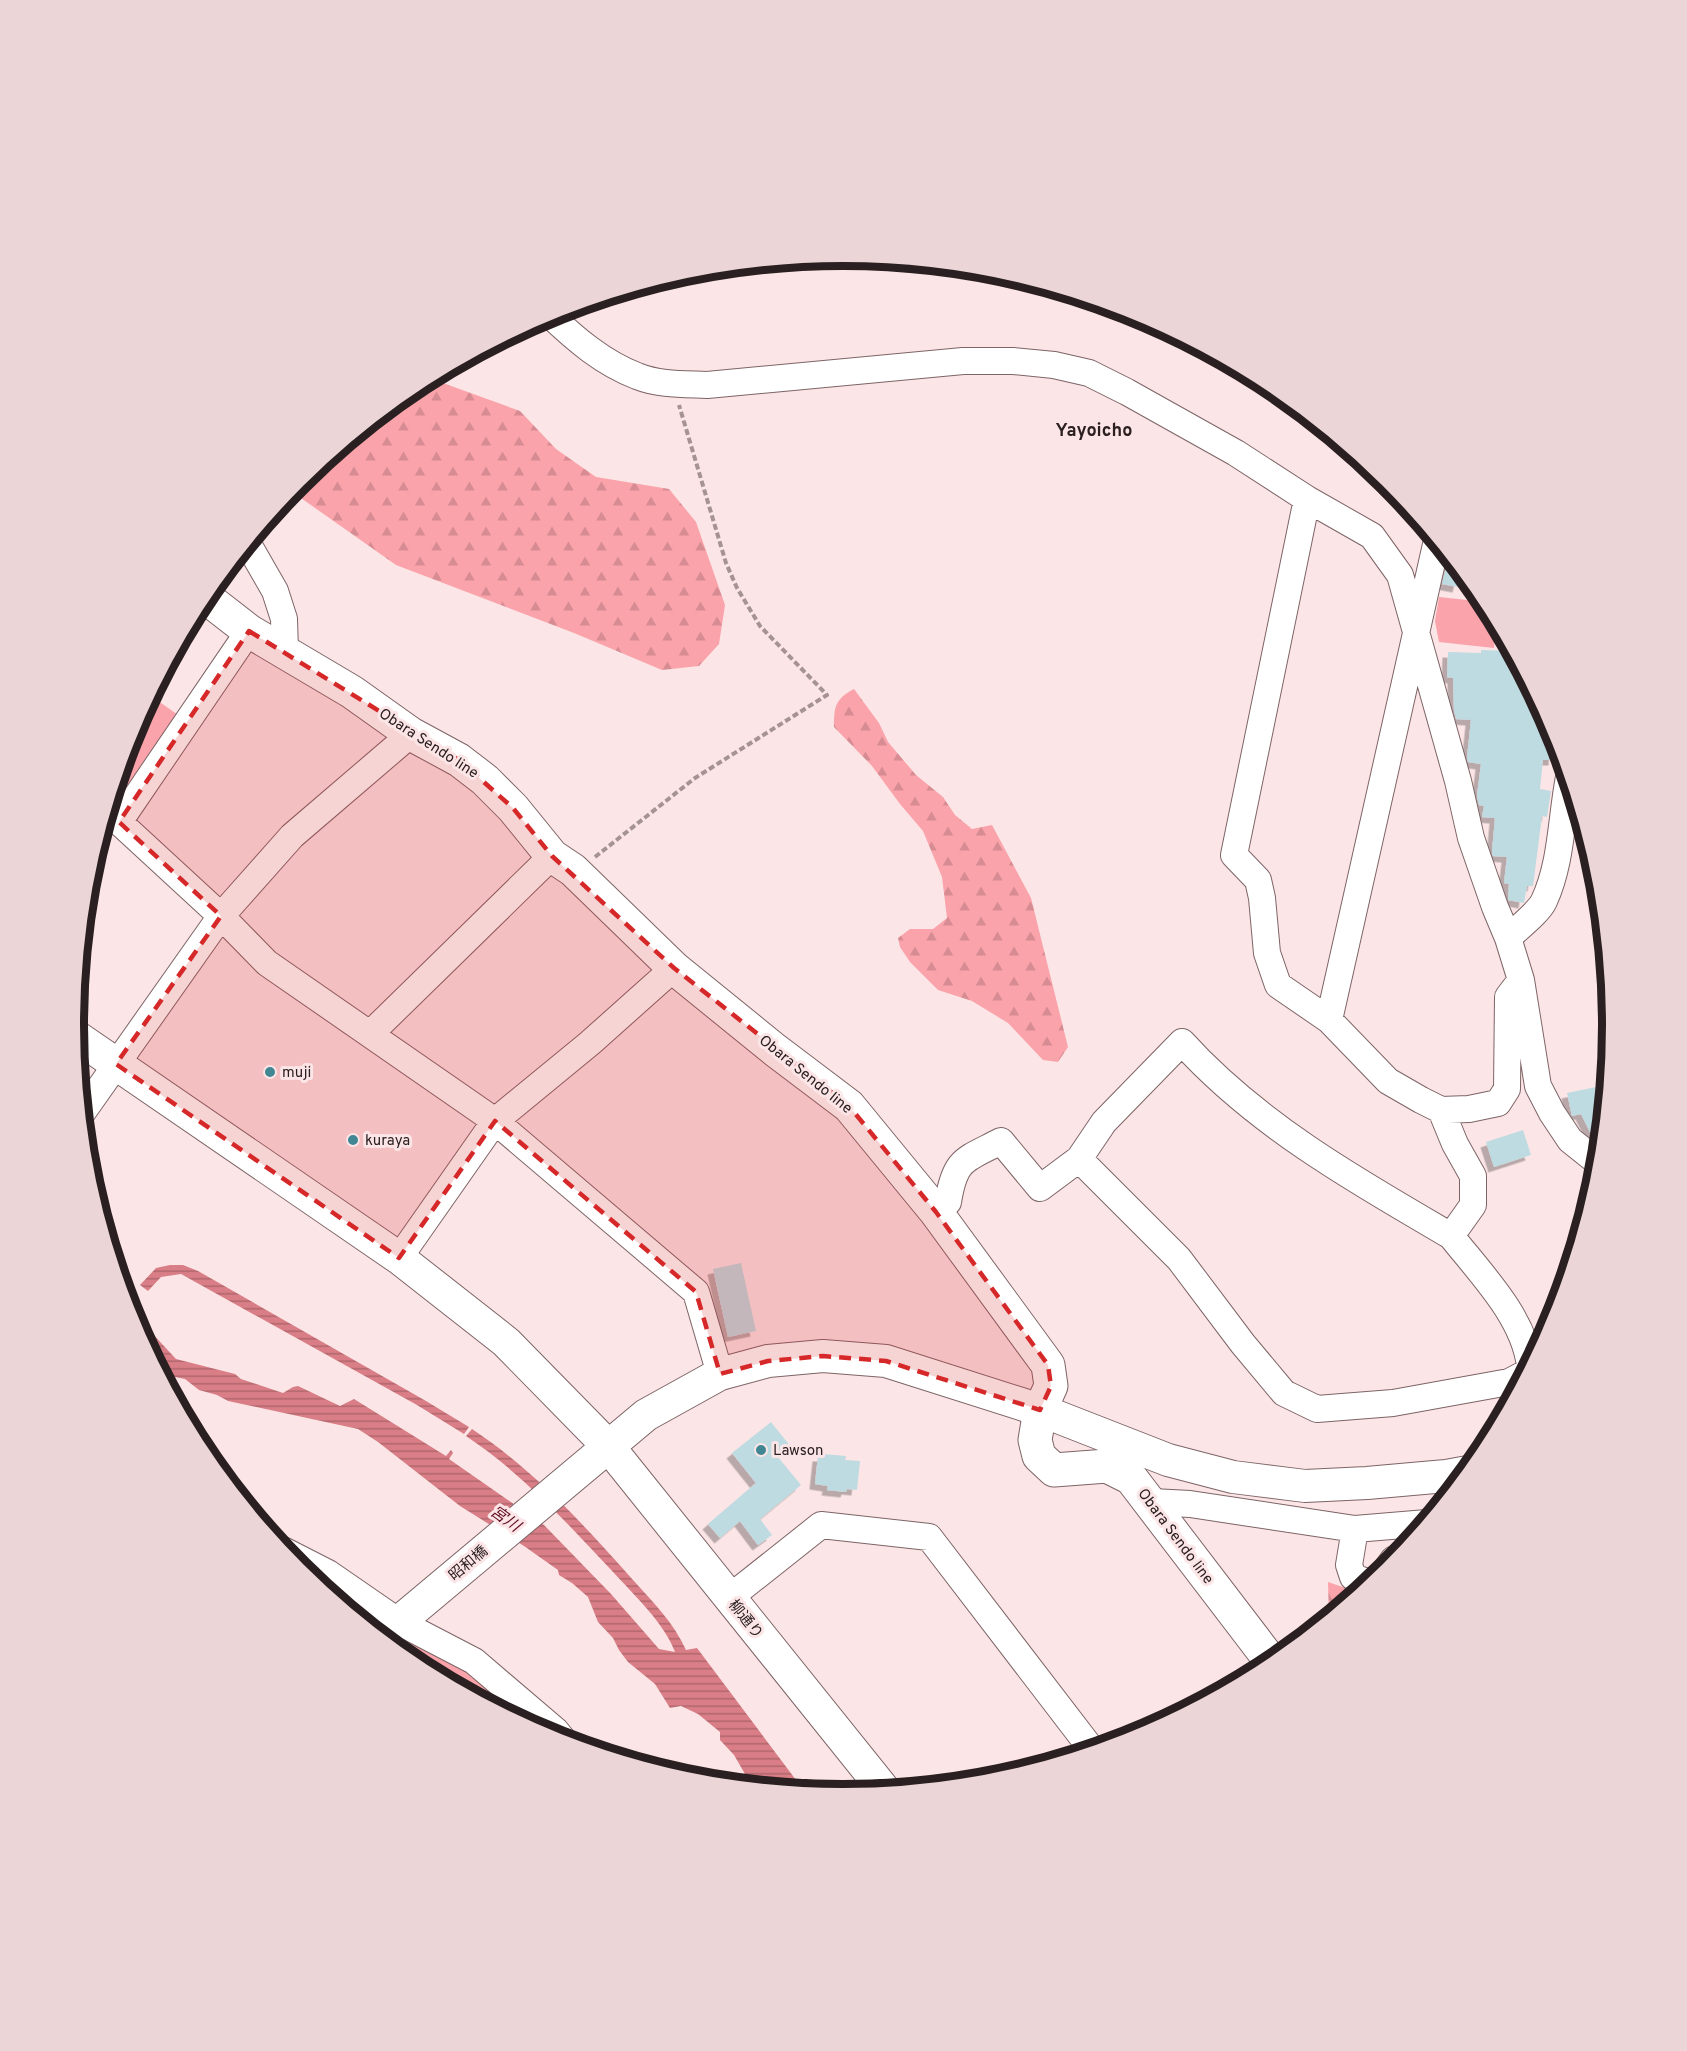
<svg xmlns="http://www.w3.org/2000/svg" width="1687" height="2051" font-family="Overpass,'Noto Sans JP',sans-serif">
	<defs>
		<pattern id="forest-firs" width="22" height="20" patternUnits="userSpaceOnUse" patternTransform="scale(1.5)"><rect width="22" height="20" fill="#faa3aa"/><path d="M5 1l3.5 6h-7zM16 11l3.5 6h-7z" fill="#d68c92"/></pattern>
		<pattern id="water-rules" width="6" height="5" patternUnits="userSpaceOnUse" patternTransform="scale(1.5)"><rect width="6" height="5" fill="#d97e86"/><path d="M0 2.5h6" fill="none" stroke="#b0676d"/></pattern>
		<filter id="shadow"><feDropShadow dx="-5.5" dy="5.5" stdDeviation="0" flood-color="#0004"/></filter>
	</defs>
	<rect width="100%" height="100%" fill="#fce5e6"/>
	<path fill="url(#forest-firs)" d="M429 378 520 411 556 449 596 477 669 489 696 522 725 605 719 644 699 666 662 670 574 633 396 565 291 491 299 481 416 385Z
		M854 689 879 723 888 742 916 775 943 797 955 815 972 829 992 825 1031 898 1068 1047 1058 1062 1043 1060 1008 1023 972 1001 938 990 910 962 900 947 898 938 910 929H933L947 918 942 877 923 831 900 804 872 766 834 727C834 707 835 699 854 689Z
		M1328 1582 1360 1593 1329 1618Z"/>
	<path fill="#faa3aa" d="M1439 597 1486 602 1496 620 1494 648 1439 642 1435 621Z
		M151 696 181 717 120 804 110 805 132 731Z
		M408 1639 474 1673 532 1728 415 1666 396 1649Z"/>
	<path fill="url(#water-rules)" d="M170 1265H183L198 1271 426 1401 469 1427 464 1434 417 1405 181 1274 161 1277 148 1291 140 1285 156 1268Z
		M130 1314 144 1320 150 1331 176 1359 235 1374 241 1379 283 1393 293 1387 298 1386 340 1406 354 1399 446 1456 451 1450 453 1453 449 1459 544 1525 611 1594 659 1649 675 1652C665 1624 634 1595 614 1573 568 1524 523 1474 466 1436L472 1429C534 1470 584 1525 633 1580 653 1602 674 1623 686 1650L697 1648 805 1792 761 1787 745 1774 734 1755 720 1740V1732L698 1714 681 1706 670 1708 655 1684 628 1662 619 1650 613 1638 598 1622 588 1597 572 1583 559 1575 558 1570 524 1546 460 1506 378 1442 358 1429 228 1401 217 1395 199 1390 185 1379 161 1374 154 1360 161 1359 143 1333 139 1332Z"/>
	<path fill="#bedbe1" filter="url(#shadow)" d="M1449 555 1462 571 1458 587 1442 584Z
		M1481 650 1512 651 1556 734 1554 760H1543L1540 789 1551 791 1547 817 1542 816 1533 886H1527L1524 903 1508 900 1509 884 1504 883 1507 857 1493 856 1492 852 1495 818 1482 817 1484 806 1479 805 1477 796 1481 764 1468 762 1467 758 1471 720 1456 719 1454 710 1453 678 1447 677 1448 652 1481 653Z
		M1601 1086 1605 1107 1602 1146 1594 1140 1581 1114 1572 1116 1567 1093Z
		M1523 1130 1531 1155 1494 1167 1486 1142Z
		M741 1263 756 1331 728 1337 713 1269Z
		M771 1422 791 1447 778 1457 801 1485 760 1519 772 1535 758 1545 740 1521 720 1538 708 1524 756 1483 732 1453Z
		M823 1454 846 1456 845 1460 860 1461 857 1490 847 1489 846 1492 827 1490 828 1486 815 1484 818 1456H823Z"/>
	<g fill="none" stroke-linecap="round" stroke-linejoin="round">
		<defs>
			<path id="minor" d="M549 314C575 339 603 363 637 376 659 385 684 384 707 385L963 361H1013L1054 365 1089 373 1127 392 1236 453 1307 499 1372 536 1400 575 1458 781 1471 838 1495 907 1508 938 1521 980 1538 1086 1552 1113 1570 1140 1600 1164
				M1307 499 1234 855 1258 880 1262 898 1267 953 1278 985 1329 1020 1388 1081 1421 1100 1441 1110 1469 1109 1498 1103 1507 1089 1508 997 1521 980
				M248 544 275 591 284 619 285 652
				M107 814 119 822 221 916 267 963 495 1121 696 1292 720 1374
				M119 822 249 631
				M1508 938C1518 928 1539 912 1544 901 1562 862 1561 818 1569 777
				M1329 1020 1437 540
				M370 1034 552 856
				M82 1113 221 916 292 836 411 734
				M1079 1159 1104 1122 1182 1042C1256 1124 1356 1181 1451 1236L1473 1205V1176L1455 1144 1441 1110
				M936 1212 948 1202C955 1158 965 1160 1001 1141L1040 1188 1079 1159 1179 1259 1243 1344 1284 1393 1317 1409 1393 1403 1509 1382 1526 1373
				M1451 1236C1481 1274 1524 1317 1530 1366
				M399 1258 495 1121 590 1043 674 968
				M1152 1502 1190 1504 1355 1529 1427 1523
				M1355 1529 1349 1565 1353 1577 1370 1583 1382 1575 1394 1559 1398 1558
				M283 1550 328 1573 399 1622 474 1661 556 1731 565 1742
				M729 1598 821 1525 929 1537 1093 1751"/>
			<path id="tertiary" d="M74 1035 399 1258 506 1342 608 1446 885 1791
				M381 1637 646 1415 720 1374 768 1361 823 1356 886 1361 1040 1410 1168 1460 1233 1477 1305 1486 1367 1483 1446 1476 1468 1472"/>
			<path id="secondary" d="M204 596 249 631 352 692 411 734 459 760 485 780 513 808 552 856 573 870 674 968 775 1050 849 1106 936 1212 1048 1365 1051 1386 1040 1410 1035 1440 1039 1456 1054 1470 1107 1466 1131 1478 1273 1664"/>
		</defs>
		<use href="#minor" stroke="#7d6466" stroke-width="28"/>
		<use href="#tertiary" stroke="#7d6466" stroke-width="34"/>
		<use href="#secondary" stroke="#7d6466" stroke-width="35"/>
		<path stroke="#a59394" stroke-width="4" stroke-dasharray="6 3" stroke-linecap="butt" d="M595 857 695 778 827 695 760 626 737 588 726 563 679 405"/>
		<use href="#minor" stroke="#fff" stroke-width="26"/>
		<use href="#tertiary" stroke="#fff" stroke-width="32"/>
		<use href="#secondary" stroke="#fff" stroke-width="33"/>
	</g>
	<path fill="#d62828" fill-opacity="0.2" stroke="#d62828" stroke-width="4.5" stroke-dasharray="12 8" stroke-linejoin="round" d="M249 631 459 760 513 808 552 856 674 968 849 1106 936 1212 1048 1365 1051 1386 1040 1410 886 1361 823 1356 768 1361 720 1374 696 1292 495 1121 399 1258 116 1064 221 916 119 822Z"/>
	<g fill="#418793" stroke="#fce5e6" stroke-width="2">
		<circle cx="270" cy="1072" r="6"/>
		<circle cx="353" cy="1140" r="6"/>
		<circle cx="761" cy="1450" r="6"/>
	</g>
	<g text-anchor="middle" stroke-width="6" stroke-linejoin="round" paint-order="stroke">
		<g font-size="15" fill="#2b2021" stroke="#fce5e6">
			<text transform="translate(429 743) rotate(33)" y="5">Obara Sendo line</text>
			<text transform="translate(806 1074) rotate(39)" y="5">Obara Sendo line</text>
			<text transform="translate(1176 1536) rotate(53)" y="5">Obara Sendo line</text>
			<text transform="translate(468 1563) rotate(-40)" y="5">昭和橋</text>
			<text transform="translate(746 1619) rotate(51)" y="5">柳通り</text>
		</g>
		<g font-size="15" fill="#2b2021" stroke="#fce5e6" text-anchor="start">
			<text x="282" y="1077">muji</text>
			<text x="365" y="1145">kuraya</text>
			<text x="773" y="1455">Lawson</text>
		</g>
		<g font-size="16" font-style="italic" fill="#5f0b1f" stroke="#fce5e6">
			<text transform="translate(506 1518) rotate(36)" y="6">宮川</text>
		</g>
		<g font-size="18" font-weight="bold" fill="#2b2021" stroke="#fce5e6">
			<text x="1094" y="436">Yayoicho</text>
		</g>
	</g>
	<path d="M0 0H1687V2051H0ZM84 1025a759 759 0 1 1 1518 0a759 759 0 1 1-1518 0Z" fill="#ebd5d6" fill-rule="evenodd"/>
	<path fill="none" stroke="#2b2021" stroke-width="8" d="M84 1025a759 759 0 1 1 1518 0a759 759 0 1 1-1518 0Z"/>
</svg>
